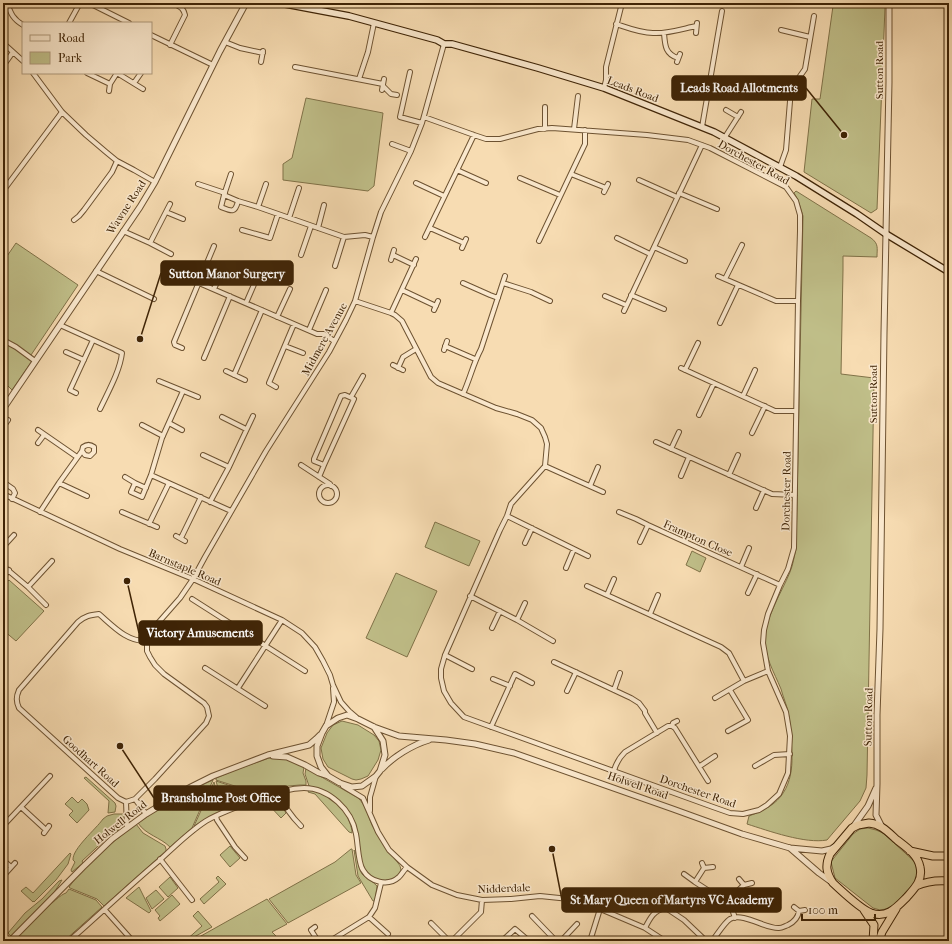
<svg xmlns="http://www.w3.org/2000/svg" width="952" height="944" font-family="'IM FELL French Canon',serif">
	<rect width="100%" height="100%" fill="#f7dcb2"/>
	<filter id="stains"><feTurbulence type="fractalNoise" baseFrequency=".005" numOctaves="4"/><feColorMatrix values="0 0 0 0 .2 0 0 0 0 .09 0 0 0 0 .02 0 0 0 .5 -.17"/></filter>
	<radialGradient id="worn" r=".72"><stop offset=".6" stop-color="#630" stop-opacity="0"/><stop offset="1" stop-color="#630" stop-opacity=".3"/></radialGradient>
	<path fill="#c0bf89" stroke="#807248" d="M833 6 885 7 877 209 871 213 804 172 812 99H820Z
		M306 98 383 113 374 186 368 191 283 180V164L292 158Z
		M796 191 871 238C879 244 877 248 877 257L843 256V270L841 374 874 378 867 775 866 788 860 801 827 840C805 844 769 831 747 824L749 816C757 813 766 809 773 804 796 786 793 756 790 731 790 725 790 718 788 713 787 705 783 697 781 689 774 672 764 656 765 637 767 614 781 594 790 572 793 565 794 557 796 549L803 216 798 200 794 193Z
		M16 243 78 285 31 355 3 337V262Z
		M8 345 15 349 32 361 12 390 3 381V351Z
		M435 522 480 541 469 566 425 547Z
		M692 551 706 558 700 572 686 565Z
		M396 573 437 591 407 657 366 638Z
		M9 580 44 611 16 641 3 630V586Z
		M342 721 358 725 374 735 379 741 381 750 378 760 368 776 361 779 356 780 352 779 328 767 323 759 321 748 327 733 333 725Z
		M269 758H283L304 767 303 773 306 781V785H300L288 786 263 795 216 780V778L238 769Z
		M306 768 358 798C366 805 368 816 372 825 380 840 388 851 398 863 404 870 399 876 392 879 386 881 379 881 374 878 357 867 361 849 357 831 356 824 352 815 347 809 338 796 324 790 309 786L305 774Z
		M86 777 115 803 116 806 115 812 108 813 109 801 84 778Z
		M213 780 192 828 170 847C160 837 146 835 138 823L170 801 201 785Z
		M216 781 261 796 224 810Z
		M214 782 222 811 210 817 194 826Z
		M309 790C327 793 344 806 350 823 351 827 352 829 352 833L349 832 315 794 308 792Z
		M72 797 78 803 82 799 87 804 89 810 77 823 69 815 73 811 65 804Z
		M278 799 286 813 281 818 267 803Z
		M114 814H125C124 823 118 832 111 837L109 836 82 861 83 863 72 872 71 870 75 862 73 860C72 849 96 829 103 819L107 816Z
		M136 824 143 833 165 846 166 849V851L104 906 97 899 70 888 69 887C86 862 112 843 136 824Z
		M868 828 876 830 883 833 915 862 917 868V874L915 882 894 905 886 909 880 910 873 908 835 878 831 862 833 859 853 834 860 829Z
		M230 846 240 858 230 867 220 855Z
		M351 849H352L356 875 361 883 288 923 269 899 335 862Z
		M354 850C359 856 357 866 362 874 366 879 373 881 377 886L375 901H373L358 876Z
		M70 853 71 854 68 864 56 880 34 902 33 901V902L21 891 26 887 33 893Z
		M218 876 226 884 204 904 200 899 219 882 216 878Z
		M170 877 178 888 168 897 159 887Z
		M62 880 55 891 11 936 8 933 25 913 42 899 59 881Z
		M139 887 151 911 149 913 126 898Z
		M69 889 96 900 102 907 64 941H14C23 932 57 895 66 893Z
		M156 890 164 899 152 909 146 898Z
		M172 895 180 904 160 921 158 918 160 916 155 910Z
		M267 899 287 924 272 932 281 941H192Z
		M198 911 212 927 187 941H185L202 926 193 916Z"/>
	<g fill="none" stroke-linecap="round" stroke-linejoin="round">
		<defs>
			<path id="minor" d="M7 3C11 14 13 19 23 25
				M89 3 129 23
				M69 23 80 3
				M616 24C628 28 640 33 653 33 667 34 682 29 696 26
				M781 30 810 37
				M664 33C665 45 665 54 678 58
				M696 33 697 23
				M151 35 213 65
				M225 42 240 48 263 53
				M3 43 23 61
				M170 45 185 15C183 7 180 7 173 3
				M261 62 263 51
				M677 62 680 54
				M3 66 13 52
				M295 67 383 84
				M410 72 400 117 422 123
				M33 73 62 112 86 135 106 152 117 161 134 170 155 182
				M87 73 110 84
				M117 73 143 89
				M359 79 368 52 374 23
				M134 83 141 73
				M383 86 391 94 397 95
				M604 88 606 80V67L622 3
				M382 90 384 79
				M109 91 110 84 117 73
				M726 110 738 117
				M702 127 722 11
				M545 129V107
				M574 129 578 96
				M725 137 741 112
				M392 144 411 151
				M780 167 786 150 791 89 805 69 814 16
				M457 170 486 183
				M571 174 606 188
				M520 178 560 195
				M639 180 677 197
				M416 183 444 196
				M198 184 225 193
				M3 191 62 112
				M604 192 608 184
				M679 193 717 209
				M224 195 231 174
				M238 201C235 214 231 211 221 207L224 195 238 201 258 207 344 237 365 235 373 237
				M258 207 266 184
				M166 212 183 219
				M289 218 299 188
				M74 220 79 216 84 210 112 172 117 161
				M318 228 324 205
				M430 228 464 243
				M242 230 270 238 278 214
				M123 231 150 243 171 254
				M425 237 474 135
				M617 238 650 254
				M539 241 585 144V130
				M150 243 170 204
				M654 247 685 261
				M462 248 466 239
				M301 255 311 226
				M393 255 414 265
				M391 260 394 250
				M245 266 263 275
				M335 266 344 237
				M96 271 154 299
				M203 273 218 280 214 289
				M718 276 776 301H798
				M725 279 742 245
				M199 283 317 334H324L334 341
				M463 283 490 295 498 298
				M503 283 531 292 550 301
				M402 290 436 306
				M631 295 664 309
				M605 296 626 305
				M355 301 391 313 395 315 402 321 431 377 438 383 496 408 517 414 532 420 541 428 545 437 547 444 545 466 511 504 507 516 500 530 445 655 441 669V678L444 691 451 703 464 717 713 807 730 813 743 814 759 810 767 805 779 794 788 773 790 736 786 712 768 671 763 643 764 630 768 614 780 585 788 569 794 548 798 301 800 231V215L796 201 786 187 710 148 688 140 647 135 552 128 538 129 500 139H486L474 135 424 117
				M246 303 259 273
				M434 310 438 301
				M624 311 702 145
				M391 313 416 259
				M277 317 290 289
				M720 323 738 285
				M60 325 122 353C120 371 108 392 100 409
				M309 330 326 290
				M3 340 16 347 35 361
				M285 346 303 353
				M445 346 475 359
				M182 348 175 345 174 342 214 246
				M444 350 447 341
				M66 352 84 360
				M204 358 230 296
				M393 365 403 370
				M398 368 403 357 416 349
				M681 368 775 411H796
				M685 370 698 343
				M226 371 245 380
				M234 375 262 310
				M159 381 198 397
				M276 387 269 383 294 324
				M183 391 162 438 151 475 231 511
				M76 393 70 390 93 340
				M463 394C470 379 473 364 481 349L505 276
				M743 396 755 370
				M351 397 363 376
				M699 415 714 383
				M222 417 246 429
				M169 423 182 430
				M142 425 163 436
				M3 427 8 420
				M38 430 77 457
				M752 433 765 406
				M656 442 772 494 795 495
				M38 443 44 435
				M671 449 679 432
				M203 455 229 467
				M301 465 330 484 331 486
				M545 466 603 492
				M729 475 738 455
				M681 476 689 457
				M125 477 135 483
				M319 477 324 465 314 461V459L341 396 345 395 354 399 324 465
				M3 482 13 489 15 493 12 499
				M59 483 87 496
				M319 494a9 9 0 1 1 18 0a9 9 0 1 1-18 0Z
				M590 486 598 467
				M146 488 135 483 131 492 142 497 151 475
				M3 494 120 549 193 579 282 620 302 633 315 647 323 661 330 675 333 685 341 702 349 711 356 717
				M210 502 229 467 253 416
				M756 508 764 490
				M40 512 59 483 82 451 83 447C87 444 90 444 94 447V452L90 456 85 455 82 451
				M122 512 157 527
				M619 512 636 519 648 525 780 585
				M507 516 588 556
				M149 524 169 483
				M176 536 185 541
				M181 538 201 497
				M640 542 648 525
				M525 543 532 528
				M3 547 14 535
				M3 566 28 587 46 605
				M741 567 749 548
				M566 568 574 549
				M3 577 9 570
				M587 586 721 647 729 653 744 681
				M28 587 52 561
				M748 593 757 574
				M607 595 614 579
				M470 596 517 620 553 641
				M192 599 305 671
				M99 614C113 626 127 642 147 641V651L150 657 155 665 164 674 204 703 207 707 209 716 206 723 155 779 135 799 126 802 118 798 19 708C16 701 16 697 19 690L78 622C85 616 90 615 99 614Z
				M650 614 658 595
				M517 620 525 603
				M492 628 500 611
				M147 641 151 631 180 598 193 579 205 557 266 451 329 352 346 320 355 301 373 237 381 212 411 151 422 123 444 44
				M445 655 472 669
				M554 662 631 698 639 703 645 711V713L657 733
				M205 668 265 706
				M493 679 510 686
				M238 688 282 620
				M614 690 620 673
				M567 691 576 672
				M715 698 744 681 768 671
				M326 726 334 702 333 688
				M672 726 675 728 708 781
				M491 727 515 674 532 683
				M728 731 748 720 730 690
				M700 766 715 756
				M755 766 774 755 790 754
				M614 771C616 763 619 758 625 752L668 726H672L673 723 677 721
				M343 786 363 798 378 832 389 850 407 867 432 885 457 895 482 900 511 899 540 896 579 900 645 928 665 941
				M278 793C284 806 291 816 301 826
				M135 799 146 814
				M126 802 127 827
				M21 807 46 830
				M370 811V797L376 776
				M216 816 217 820 235 847 245 858
				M3 826 50 776
				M44 833 49 826
				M160 859 192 900
				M3 860 11 867
				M702 863 704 868 713 867
				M5 874 15 863
				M684 874 695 882 726 902 732 909 735 918
				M739 879 744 885 752 883
				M695 882 704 868
				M726 902 744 885
				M794 907 799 911 805 910
				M105 910 130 938
				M532 916 556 941
				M369 917 388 934
				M431 923 449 941
				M315 927 311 930 318 941
				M645 928C650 918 654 910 666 908L684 920 706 941
				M69 941C100 914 129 886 160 860 175 846 189 832 206 821 223 811 242 805 260 799 274 794 288 788 304 788 329 788 352 810 356 834 358 843 358 863 363 870 370 882 388 887 399 877 402 874 404 870 407 867
				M330 941 369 917 375 908 381 883
				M452 941 481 912 482 900
				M502 941 515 929 529 941
				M561 941 577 924
				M590 941 600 909
				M712 941C717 935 724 923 730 919 744 912 765 929 779 928 782 928 785 926 788 925 794 922 798 918 799 911"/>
			<path id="tertiary" d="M3 409 140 207 155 182 220 51 246 3
				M374 727 383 741 385 755 380 771 376 776 362 786 352 787 340 783 328 776 321 767 317 756V746L322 733 326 726 338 718 347 715 358 719 374 727 399 736 446 740 475 744 514 753 673 809 742 834 790 848 822 851 831 849 834 847
				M273 756 287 757 305 765 319 773 328 776
				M382 769C393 757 412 745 429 740
				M853 827 868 806 876 788
				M882 827 876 815 877 784V715L880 629 884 333 889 82V3
				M790 848 819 873 830 881
				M10 941 83 867 112 839 146 814 189 788 213 776 268 755 309 745 316 739 320 735"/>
			<path id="secondary" d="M280 3 349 16 437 40 444 44H452L538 68 604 88 714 132 796 176 857 214 886 234 949 272"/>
			<path id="trunk" d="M869 823C881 824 888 832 897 840 906 847 918 855 920 867 923 880 915 888 907 897 897 907 887 919 871 913 859 908 843 892 833 883 826 873 825 865 830 854L852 828 858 825Z
				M910 851 933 856H949
				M916 886C927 881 937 880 949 881
				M864 910 874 925 873 941
				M879 941 882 932 896 909"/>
		</defs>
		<use href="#minor" stroke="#6d5231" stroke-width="6"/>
		<use href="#tertiary" stroke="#6d5231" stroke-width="7"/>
		<use href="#secondary" stroke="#3f2406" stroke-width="8"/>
		<use href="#trunk" stroke="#3f2406" stroke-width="9"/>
		<use href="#minor" stroke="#fae8cd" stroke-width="4"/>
		<use href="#tertiary" stroke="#fae8cd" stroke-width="5"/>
		<use href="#secondary" stroke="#fae8cd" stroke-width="5.5"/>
		<use href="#trunk" stroke="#f7dcb2" stroke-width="7"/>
	</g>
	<g text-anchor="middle" stroke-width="3" stroke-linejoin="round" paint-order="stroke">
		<g font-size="11" fill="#3f2406" stroke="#fae8cd">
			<text transform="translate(879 70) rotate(-90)" y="4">Sutton Road</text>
			<text transform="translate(633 89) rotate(21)" y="4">Leads Road</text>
			<text transform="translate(754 162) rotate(29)" y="4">Dorchester Road</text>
			<text transform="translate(126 207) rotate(-57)" y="4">Wawne Road</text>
			<text transform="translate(324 339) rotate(-61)" y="4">Midmere Avenue</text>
			<text transform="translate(873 394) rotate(-90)" y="4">Sutton Road</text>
			<text transform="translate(786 491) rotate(-89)" y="4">Dorchester Road</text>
			<text transform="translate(698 538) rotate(24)" y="4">Frampton Close</text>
			<text transform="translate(185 567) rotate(23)" y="4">Barnstaple Road</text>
			<text transform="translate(868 717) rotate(-89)" y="4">Sutton Road</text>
			<text transform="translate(91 761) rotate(42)" y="4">Goodhart Road</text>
			<text transform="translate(638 785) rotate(19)" y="4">Holwell Road</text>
			<text transform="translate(698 791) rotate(19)" y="4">Dorchester Road</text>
			<text transform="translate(120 822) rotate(-38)" y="4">Holwell Road</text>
			<text transform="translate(504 888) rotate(-2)" y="4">Nidderdale</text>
		</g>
	</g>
	<path fill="none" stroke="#3f2406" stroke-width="1.5" d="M844 135L806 88M140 339L161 273M127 581L139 633M120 746L154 798M552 849L562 900"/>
	<g fill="#3f2406" stroke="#fae8cd" stroke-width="1.5">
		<circle cx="844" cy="135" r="4"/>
		<circle cx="140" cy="339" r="4"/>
		<circle cx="127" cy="581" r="4"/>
		<circle cx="120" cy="746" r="4"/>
		<circle cx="552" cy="849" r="4"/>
	</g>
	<g fill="#3f2406" stroke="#3f2406" stroke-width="1.5">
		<rect x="672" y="76" width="134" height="24" rx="4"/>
		<rect x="161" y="261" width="132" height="24" rx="4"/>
		<rect x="139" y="621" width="123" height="24" rx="4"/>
		<rect x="154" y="786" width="135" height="24" rx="4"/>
		<rect x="562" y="888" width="219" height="24" rx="4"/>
	</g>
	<g font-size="12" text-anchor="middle" font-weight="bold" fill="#fff">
		<text x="739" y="92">Leads Road Allotments</text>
		<text x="227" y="278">Sutton Manor Surgery</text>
		<text x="200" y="637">Victory Amusements</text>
		<text x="221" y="802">Bransholme Post Office</text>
		<text x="672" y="904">St Mary Queen of Martyrs VC Academy</text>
	</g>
	<rect width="952" height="944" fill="none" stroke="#f7dcb2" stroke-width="16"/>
	<rect x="4" y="4" width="944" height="936" fill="none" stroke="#3f2406" stroke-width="2"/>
	<rect x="8" y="8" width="936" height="928" fill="none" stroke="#3f2406"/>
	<rect x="22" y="22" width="130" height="52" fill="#fae8cd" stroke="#af9a7d"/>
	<rect x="30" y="35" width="20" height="6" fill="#fae8cd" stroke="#af9a7d"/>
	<text x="58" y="42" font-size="12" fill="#3f2406">Road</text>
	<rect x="30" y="52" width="20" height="12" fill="#c0bf89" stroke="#af9a7d"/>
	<text x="58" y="62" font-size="12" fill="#3f2406">Park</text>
	<path d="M802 914v6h73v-6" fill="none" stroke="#3f2406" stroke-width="2"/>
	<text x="808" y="914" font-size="12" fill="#3f2406" stroke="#fae8cd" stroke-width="3" paint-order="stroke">100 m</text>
	<rect width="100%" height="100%" filter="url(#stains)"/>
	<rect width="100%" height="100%" fill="url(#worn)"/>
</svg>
